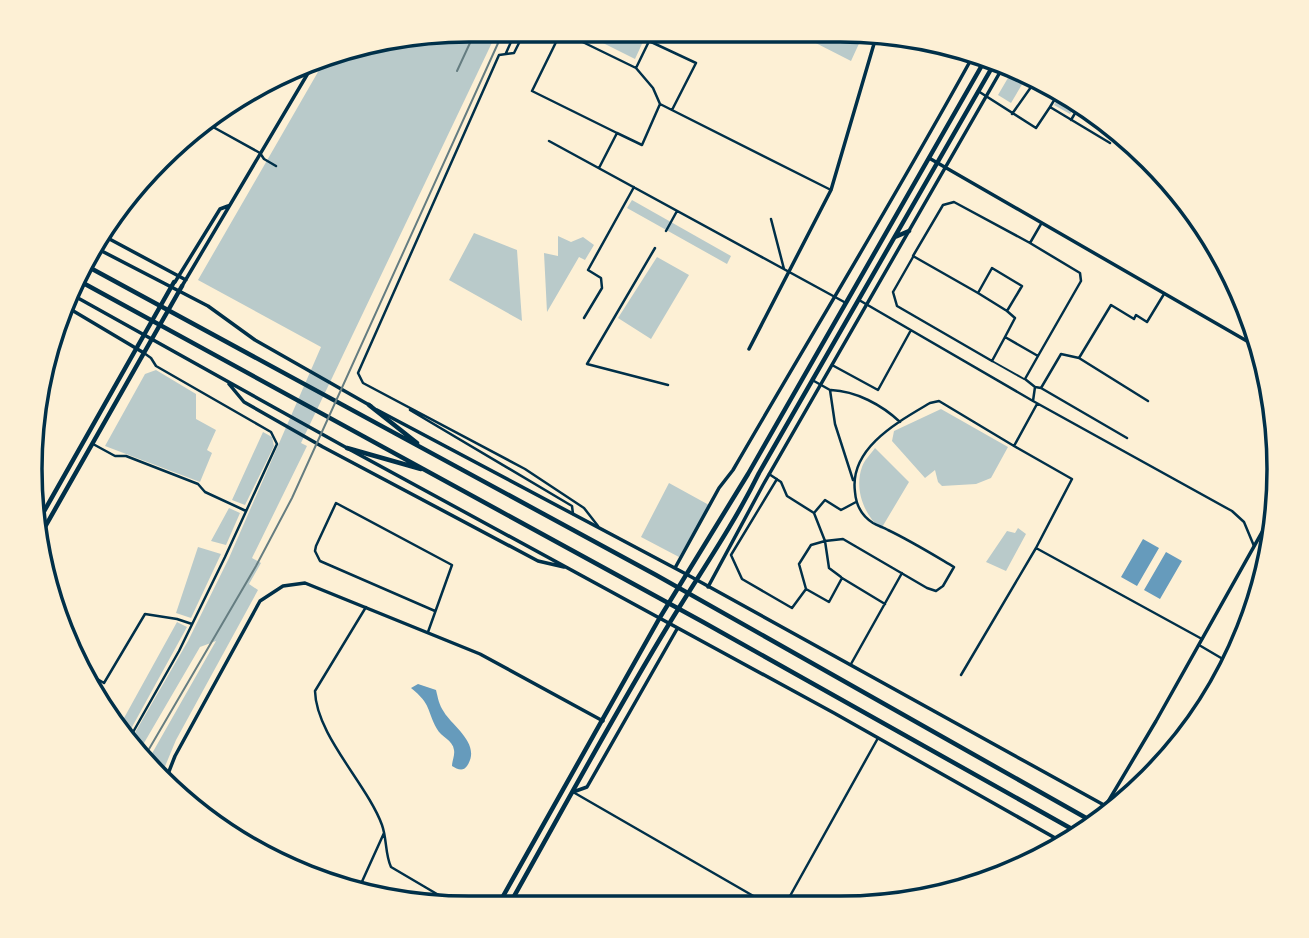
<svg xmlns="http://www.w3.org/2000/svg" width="1309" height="938" font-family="Poppins,sans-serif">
	<rect width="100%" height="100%" fill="#fdf0d5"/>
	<path fill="#b9caca" d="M469 30H498L301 443 307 446 252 558 261 563 249 584 258 590 176 740 161 776 146 764 216 641 200 647 137 755 129 743 188 641 229 558 321 347 198 280 326 58 355 45Z
		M596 32 647 33 635 59 593 38Z
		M802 36 862 37 851 61Z
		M1012 71 1027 76 1011 103 998 95Z
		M1063 91 1077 103 1070 114 1054 105Z
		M632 200 731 256 727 264 627 208Z
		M474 233 517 250 522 321 449 280Z
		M558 236 571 242 583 237 594 245 585 260 579 257 547 312 544 253 558 256Z
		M657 257 689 275 651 339 618 318Z
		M156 370 196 394V419L216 430 207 450 212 453 200 482 105 446 145 374Z
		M941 409 1008 447 991 478 976 484 942 486 938 482 935 470 925 478 892 441 894 431Z
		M263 432 272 437 274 446 245 505 232 500Z
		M875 448 909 482 881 529C864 515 854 489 862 467 864 460 871 454 875 448Z
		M669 483 709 505 679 557 641 537Z
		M229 508 240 513 226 545 211 541Z
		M1018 528 1026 534 1006 571 986 562 1007 531 1015 533Z
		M198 547 221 554 191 618 176 613Z
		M177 622 187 627 126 738 115 720 118 715 124 718Z"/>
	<path fill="#669bbc" d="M1143 539 1159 548 1137 586 1121 577Z
		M1166 552 1182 561 1160 599 1144 590Z
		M418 684 436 690C438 698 439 705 444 712 452 726 482 744 467 766 463 772 457 769 452 766 452 761 455 755 454 750 453 740 441 737 437 729 426 709 432 705 411 688Z"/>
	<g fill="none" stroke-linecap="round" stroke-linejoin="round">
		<path stroke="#003049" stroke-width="2" d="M992 361 1024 379"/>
		<path stroke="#003049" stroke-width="2.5" d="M525 31 514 53 499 55 358 373 363 383 525 469 584 508 598 526
			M560 31 636 68 653 88 660 104 642 145 617 133 599 168
			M561 32 532 91 617 133
			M649 41 696 63 672 110
			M506 53 516 31
			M636 68 653 33
			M978 91 1036 128 1050 107 1110 143
			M660 104 831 190
			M1050 107 1061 89
			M1012 114 1036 80
			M1071 120 1080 105
			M204 122 260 153 264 159 276 166
			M549 141 846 303
			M771 219 784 269
			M666 231 677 211
			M655 248 587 364 668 385
			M913 257 893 292 897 306 992 361 1005 337 1038 356 1025 379 1035 387
			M978 293 1007 311
			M859 300 1033 401 1232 511 1244 522 1254 546
			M584 318 602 288 601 278 588 270 634 187
			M1005 337 1015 318 1007 311 1022 286 992 268 978 293 913 256 943 205 954 202 1030 243
			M1038 356 1081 281 1080 273 1030 243 1041 224
			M1079 358 1111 305 1134 319 1136 315 1147 322 1164 294
			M832 365 878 390 911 330
			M814 381 830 390 835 424 853 480
			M1035 387 1041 388 1061 354 1079 358 1148 401
			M1041 388 1127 438
			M831 390C856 391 882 405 900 422
			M1033 401 1035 387
			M1037 404 1014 446 1072 479 1036 548 1202 639
			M410 410 572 506 573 514
			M93 444 115 456H126L198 484 205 492 246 511
			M769 474 781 482 787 496 814 513 825 541 843 539 927 588 936 591 943 586 954 567C932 554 911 541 888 530 883 527 878 526 873 523 862 516 856 505 855 492 849 448 898 422 930 403L939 401 1014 446
			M777 479 731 555 742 579 792 608 806 589 829 602 842 578 885 604
			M814 513 825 500 841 510 856 502
			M806 589 799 564 811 545 825 541 829 568 841 577
			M366 607 315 691C316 735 367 784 382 825 387 839 385 854 391 867L459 907
			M428 632 452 565 336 503 316 546 315 551 320 561 435 611
			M1199 645 1233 665
			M851 664 902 573
			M84 671 104 683 145 614 177 619 192 624
			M961 675 1036 548
			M128 741 179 651 225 557 277 444 271 432 156 366 151 358 144 353
			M573 792 769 905
			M252 846 297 869
			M360 886 384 833
			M785 905 878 738"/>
		<path stroke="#003049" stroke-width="3.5" d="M929 158 1259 348
			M102 235 186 280
			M94 247 208 306 255 340 371 406
			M175 282 220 209 228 206
			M182 286 314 63
			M69 293 347 448 834 713 1064 843
			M65 306 144 353
			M749 349 831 190 876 37
			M229 384 244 402 323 447 538 561 564 567
			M377 410 686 574 1113 810
			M675 568 719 488 733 470C813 332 896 196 973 56
			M708 587 763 485 1003 67
			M166 779 175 756 260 601 283 586 305 583 480 654 603 721
			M573 792 587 787 677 629
			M1096 822 1156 721 1275 509"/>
		<path stroke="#003049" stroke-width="4.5" d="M895 237 909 231
			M34 529 174 282
			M37 541 182 286
			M497 907 659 619 748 474 985 60
			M508 907C561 813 613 716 669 624 700 573 733 526 759 473L994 64"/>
		<path stroke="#003049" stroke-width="4.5" d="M83 264 656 575 1095 823
			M74 278 703 622 1079 833
			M369 405 417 443
			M347 448 421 469"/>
		<path stroke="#657d81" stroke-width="2" d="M457 71 476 30
			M142 761 256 566 292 498 504 30"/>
	</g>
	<path d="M0 0H1309V938H0ZM469 42H840A427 427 0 0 1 1267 469V469A427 427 0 0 1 840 896H469A427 427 0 0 1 42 469V469A427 427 0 0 1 469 42Z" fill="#fdf0d5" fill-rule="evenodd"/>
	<path fill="none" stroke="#003049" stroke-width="3.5" d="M469 42H840A427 427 0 0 1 1267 469V469A427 427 0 0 1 840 896H469A427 427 0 0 1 42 469V469A427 427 0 0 1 469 42Z"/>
</svg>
